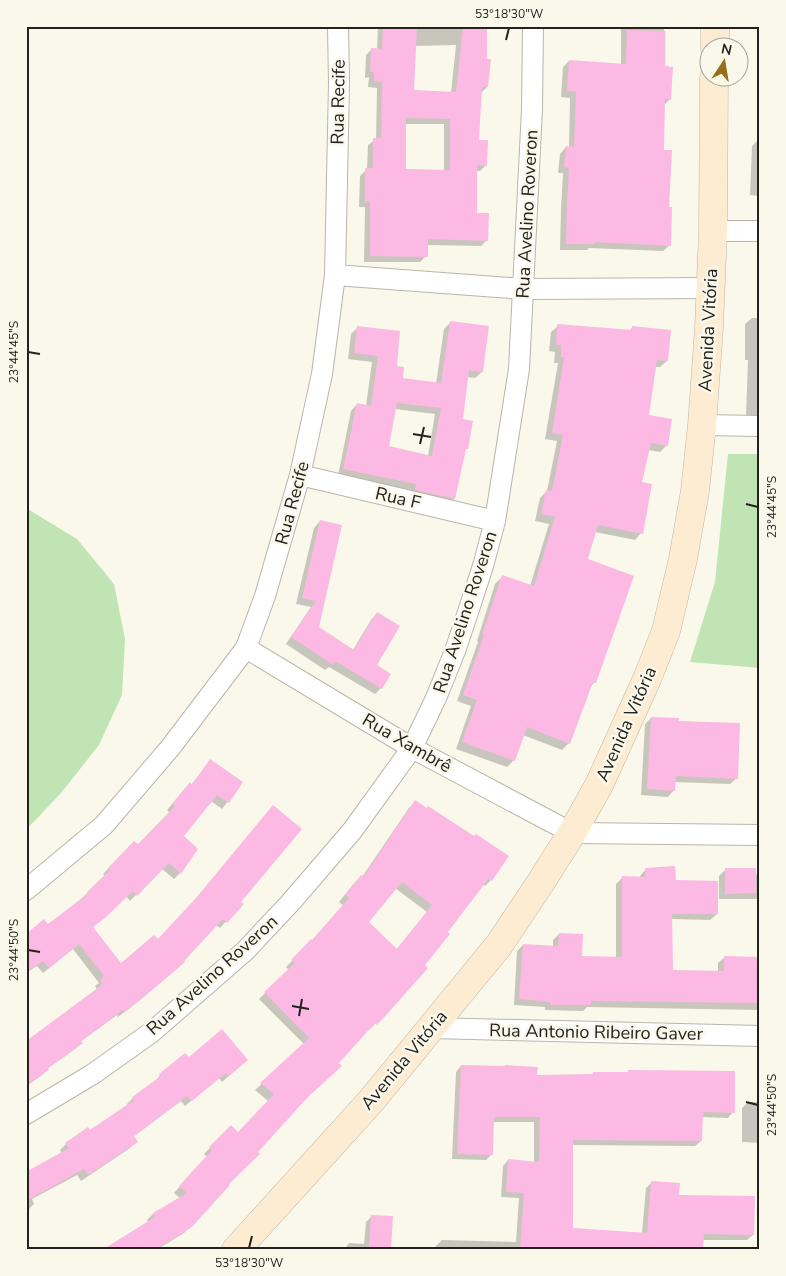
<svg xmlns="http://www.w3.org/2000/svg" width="786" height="1276" font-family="'Nunito Sans',sans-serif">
	<rect width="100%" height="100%" fill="#faf8eb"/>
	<path fill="#c1e4b4" d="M728 454H760V668L690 662 715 582Z
		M26 508 77 539 114 584 125 639 122 695 99 745 61 793 26 830Z"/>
	<path fill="#0003" fill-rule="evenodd" d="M378 26H486L487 87 480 94 477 141 486 165 480 171H476L475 214 487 240 481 246 427 245 426 256 420 262H364L365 207H359L360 176 367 169 368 145 376 139 377 88 368 87 369 77 365 78 366 55 372 49 377 50ZM456 45 451 93 413 91 415 46ZM405 124H444V171L404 170Z
		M621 26H664L663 68 670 99 664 105 663 151 670 245 663 251 589 248 587 250H560L561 209 563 173H558L560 154 566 147 569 148 570 98 561 97 563 67 569 61 621 65Z
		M759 139 760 196 750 195 752 146Z
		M752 318H760V415H746L748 360H745V324Z
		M450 323 482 372 475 378 467 377 461 420 464 450 454 499 447 505 410 496 411 490 338 476 351 411 357 404 366 406 372 362 348 359 351 334 358 327 395 367 401 379 436 384 444 329ZM395 409 435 414 428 456 388 447Z
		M558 326 629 331 632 328 667 361 660 367H655L648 416 667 445 660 452 648 450 641 483V533L635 540 595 532 586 560 595 682 590 687 569 743 562 750 523 735 514 760 507 767 456 749 471 706 457 701 478 642 477 641 495 584 502 577 530 586 549 524 535 521 540 498 547 491 557 441 545 439 558 363H554L555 352 549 351 551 332Z
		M320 521 318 627 353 650 371 620 377 613 375 665 381 688 375 694 329 667 325 670 286 644 311 607 296 604 314 528Z
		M651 718 678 722 737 778 730 784 674 782V790L668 797 641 795 645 724Z
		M210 761 242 783 222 809 211 801 182 836 196 849 180 873 174 879 162 869 130 901 126 896 92 928 121 965 158 941 240 902 242 904 220 928 216 925 178 968 131 1007 118 1017 117 1015 80 1042 75 1049 47 1069V1070L41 1076 26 1086V1037L28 1040 97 990 95 986 99 983 73 949 43 973 37 966 26 973V936L47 926 82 898 105 876 103 874 134 843 138 846 170 813 167 810 184 790 191 785Z
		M415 802 491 880 485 886 482 884 387 1012 369 1030 368 1029 184 1233 161 1247 162 1250H116L148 1222 147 1220 153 1214 180 1198 174 1193 207 1157 204 1154 231 1127 238 1134 268 1101 255 1090 304 1044 259 999 289 970 286 967 312 941 343 905 339 902 355 882 362 877 409 808ZM395 888 427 912 396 950 367 922Z
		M646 869 675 882 717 914 710 920 671 919 672 971 718 972V963L725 957 760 964V1010L587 1007 583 1011 545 1010V1007L514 1005 517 951 523 945 553 947V940L559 934 581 957 616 958V884L622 878H640V876Z
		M725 870 760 875V899H719V876Z
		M189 1059 240 1066 222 1082 219 1078 185 1106 181 1101 133 1137 136 1142 130 1148 81 1181 77 1175 32 1199 34 1204 26 1212V1173L62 1154 60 1150 66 1144 89 1131 128 1106 127 1104 133 1098 155 1082 160 1075Z
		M461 1066 536 1076 592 1075 594 1073H627L628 1071 733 1112 728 1118 701 1117V1141L695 1146 572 1145V1229L642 1233 646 1188 652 1182 753 1235 747 1240H703L702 1250H432L442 1240 516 1242 519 1198 501 1197 503 1166 508 1160 534 1163V1122H493L492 1154 486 1160 452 1159 456 1072Z
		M748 1102H760V1143L742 1142V1108Z
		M372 1216 390 1249 406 1250H344L349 1243 364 1244 366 1222Z"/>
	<path fill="#fbb9e4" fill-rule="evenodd" d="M383 26H417L414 90 456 92 463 26H487V59H491L488 87H482L479 140H488L487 166 477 165V213H489L488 241 428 239V257L370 256V202H365V168H373V138H381L382 82 374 81V72H370L371 48 382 49ZM406 118 450 119V170L406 169Z
		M627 30 665 31V66L673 67 671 100 665 99 664 150H672L669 207H672L671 246 595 242V244H566L567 202 569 168 564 167 566 146 574 147 576 92 567 91 569 60 626 64Z
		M450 321 489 326 483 372 469 370 463 419 473 421 468 449H466L455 499 415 490 416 484 343 469 357 403 371 406 378 356 354 353 357 326 400 331 397 366 404 367 403 378 441 383ZM397 403 441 408 432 456 389 446Z
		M557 324 632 330V326L671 330 668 361 657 360 649 415 672 419 668 446 651 443 642 482 652 484 643 534 598 525 588 559 634 576 596 683 593 682 570 744 527 727 515 761 462 742 477 700 463 695 484 635H482L502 575 534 586 555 517 541 514 546 490 552 491 563 435 552 433 564 357H561V345H556Z
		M320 520 342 525 319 627 354 650 377 612 400 626 377 665 391 674 382 689 335 661 333 665 291 637 316 601 302 598Z
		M651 717 679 718V721L740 723 738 779 676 776 675 791 647 789Z
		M210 759 243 782 229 803 217 795 184 836 198 849 181 874 169 863 137 896 133 891 105 918 93 927 121 963 154 935 158 939 196 898 273 805 302 829 241 902 244 904 227 923 223 919 184 961 185 962 139 1001 125 1012 123 1010 81 1041 83 1043 48 1068 49 1070 26 1085V1035L29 1039 103 984 100 980 104 976 79 944 49 968 43 961 26 972V934L44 919 48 924 89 893 87 892 110 870 108 868 134 841 138 844 175 806 172 804 190 782 192 785Z
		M415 800 427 808 428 806 474 836 476 834 509 856 492 881 489 878 448 932 450 934 425 965 428 968 388 1013 377 1025 375 1023 339 1063 342 1066 308 1097 258 1152 260 1154 229 1184 230 1185 192 1227 155 1250H102L155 1217 153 1213 187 1193 179 1186 212 1150 209 1147 231 1125 238 1132 274 1094 260 1083 309 1038 264 992 295 963 291 960 311 939 312 940 349 898 345 895 361 875 364 876ZM402 882 432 905 397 949 369 922Z
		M675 866 676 880 718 881V914H672L673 970 724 971V956L760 957 759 1003 591 1001V1005H550V1002L519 999 523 944 558 946 559 933 583 934 582 956 622 957V876L646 877 645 868Z
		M725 868H756V893L725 894Z
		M222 1029 248 1060 229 1076 226 1073 192 1101 187 1096 134 1136 138 1142 88 1175 84 1169 26 1201V1172L69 1148 65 1143 88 1127 90 1130 134 1100 132 1097 161 1076 159 1074 185 1053 189 1057Z
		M461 1065 505 1066V1065L538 1067 537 1075 593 1074V1072H628V1070L735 1071V1113L703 1112 702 1141 573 1140V1228L647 1233 651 1181 680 1183 679 1195 755 1196 754 1235 704 1234 703 1250H520L524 1193 506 1192 508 1159 539 1162 540 1117H494L493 1155 457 1154Z
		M371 1215 393 1216 391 1250H369Z"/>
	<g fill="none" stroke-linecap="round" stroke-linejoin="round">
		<defs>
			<path id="street" d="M713 231H760
				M335 275 524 289 711 288
				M702 425 760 426
				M300 475 495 521
				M246 648 412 748 572 833 760 835
				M26 890 104 825 170 748 246 648 265 596 300 475 322 374 335 275 339 83 338 26
				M431 1028 760 1036
				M26 1114 93 1074 152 1032 245 951 291 902 352 831 412 748 436 698 455 651 470 606 483 566 495 521 519 369 532 109 533 26"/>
			<path id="secondary" d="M715 48V26
				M236 1250 371 1101 499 945 541 882 572 833 599 785 647 679 666 631 683 559 695 491 702 425 709 328 713 231 714 78"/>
		</defs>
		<use href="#street" stroke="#b8b6aa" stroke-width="22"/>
		<use href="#secondary" stroke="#b8b6aa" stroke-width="29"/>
		<use href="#street" stroke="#fff" stroke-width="20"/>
		<use href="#secondary" stroke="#feecd2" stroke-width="28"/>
	</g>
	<path fill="none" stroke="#23221e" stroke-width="2" d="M506 40 509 28M28 352 40 354M413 434 431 437M420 444 424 427M746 504 758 507M28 950 40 952M292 1006 309 1009M299 1016 302 999M746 1102 758 1105M249 1248 252 1236"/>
	<g text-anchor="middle" stroke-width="5" stroke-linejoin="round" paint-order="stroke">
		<g font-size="18" fill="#23221e" stroke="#faf8eb">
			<text transform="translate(338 102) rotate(-89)" y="6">Rua Recife</text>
			<text transform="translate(527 214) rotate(-87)" y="6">Rua Avelino Roveron</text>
			<text transform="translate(708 330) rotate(-87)" y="6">Avenida Vitória</text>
			<text transform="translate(398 498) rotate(13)" y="6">Rua F</text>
			<text transform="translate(292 503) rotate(-75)" y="6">Rua Recife</text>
			<text transform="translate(465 612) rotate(-72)" y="6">Rua Avelino Roveron</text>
			<text transform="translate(626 724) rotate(-66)" y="6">Avenida Vitória</text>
			<text transform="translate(407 743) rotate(30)" y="6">Rua Xambrê</text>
			<text transform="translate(212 975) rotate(-42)" y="6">Rua Avelino Roveron</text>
			<text transform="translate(596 1032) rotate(1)" y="6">Rua Antonio Ribeiro Gaver</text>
			<text transform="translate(404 1060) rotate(-50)" y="6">Avenida Vitória</text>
		</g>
	</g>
	<rect width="786" height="1276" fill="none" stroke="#faf8eb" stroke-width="55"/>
	<g transform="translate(724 62) rotate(12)"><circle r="24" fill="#faf8eb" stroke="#a4a299"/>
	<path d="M0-4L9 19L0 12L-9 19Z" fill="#986e1b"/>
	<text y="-8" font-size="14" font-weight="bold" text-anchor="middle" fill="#23221e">N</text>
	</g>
	<rect x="28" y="28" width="730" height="1220" fill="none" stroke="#23221e" stroke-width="2"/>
	<g font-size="12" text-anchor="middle" fill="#23221e">
		<text x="509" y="18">53°18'30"W</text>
		<text transform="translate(14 352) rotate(-90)" y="4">23°44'45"S</text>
		<text transform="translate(772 507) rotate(-90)" y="4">23°44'45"S</text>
		<text transform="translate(14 950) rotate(-90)" y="4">23°44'50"S</text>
		<text transform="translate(772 1105) rotate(-90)" y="4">23°44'50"S</text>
		<text x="249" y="1267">53°18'30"W</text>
	</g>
</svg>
